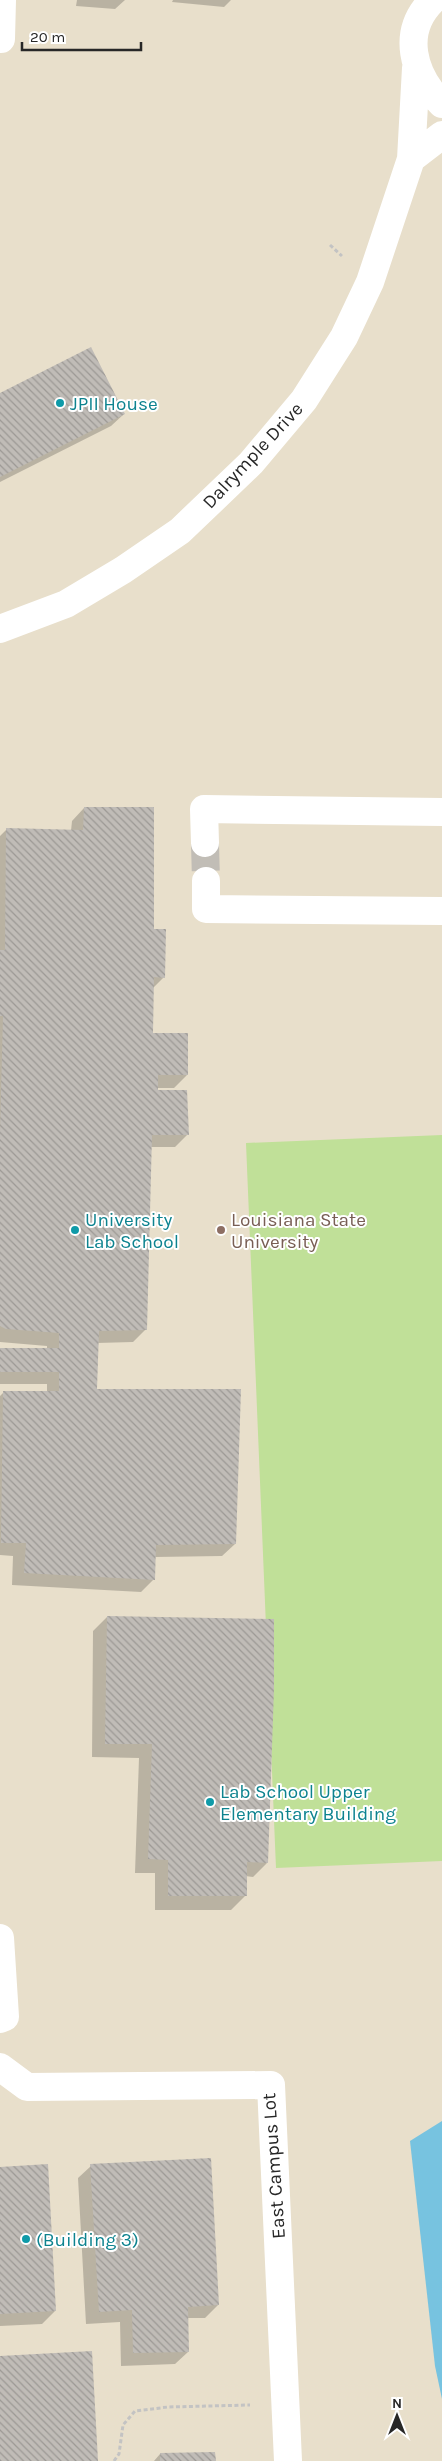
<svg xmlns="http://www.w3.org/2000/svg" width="442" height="2461" font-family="Karla,sans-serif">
	<defs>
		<pattern id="building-back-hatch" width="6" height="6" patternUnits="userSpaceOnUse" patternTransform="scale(1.25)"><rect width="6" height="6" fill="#c0bcb7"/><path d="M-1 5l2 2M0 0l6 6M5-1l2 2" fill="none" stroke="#9c9995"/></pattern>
	</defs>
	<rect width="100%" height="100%" fill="#e8e2da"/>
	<path fill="#e8dfcb" d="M0 0H442V2461H0Z"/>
	<path fill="#c0e098" d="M442 1135V1861L276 1868 246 1143Z"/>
	<path fill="#77c3e0" d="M442 2121V2399L435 2366 410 2141Z"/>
	<path fill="#0003" d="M77 0H125L115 9 76 6Z
		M173 0H231L224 7 172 2Z
		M0 395 124 414 111 426 0 482Z
		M84 808 153 930 164 977 152 989V1034L187 1075 174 1088H156L188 1134 175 1147H150L146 1329 133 1342 97 1343 96 1390 235 1544 222 1556 155 1557 154 1579 141 1592 12 1585 13 1556 0 1555V1396L4 1392H47V1384H0V1350H47V1346L0 1342V836L7 829 71 831 72 821Z
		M107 1617 267 1863 253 1877 245 1876V1896L231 1910H155V1873H135L139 1758 92 1757 93 1631Z
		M91 2166 218 2305 205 2318H187L188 2352 175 2364 121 2366 120 2322 86 2324 78 2178Z
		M0 2168 55 2311 42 2324 0 2326Z
		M160 2454 214 2461H154Z"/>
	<path fill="url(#building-back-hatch)" d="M91 347 125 414 0 477V393Z
		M84 807H154V929H166L165 978 154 977 153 1033H188V1075H158V1090H187L189 1135H152L147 1330 99 1331 97 1389H241L236 1544 156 1545 155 1580 24 1573 26 1543H1L3 1391H59V1372H0V1348H59V1333L6 1329 0 1326V1132L3 1016H0V950H5L6 828 83 830Z
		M107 1616 274 1619V1689L268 1863 247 1862V1896H168V1860L148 1859 152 1744H105Z
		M211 2158 219 2305 188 2307 189 2352 133 2353 132 2310 99 2312 90 2164Z
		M48 2164 56 2311 0 2314V2167Z
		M92 2351 98 2461H0V2356Z
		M215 2452 216 2461H160V2453Z"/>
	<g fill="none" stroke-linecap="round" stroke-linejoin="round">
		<path stroke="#c1bdb6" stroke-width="28" stroke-dasharray="28 14" stroke-linecap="butt" d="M205 843 206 881"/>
		<path stroke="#c3c3c3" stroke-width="3" stroke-dasharray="4 2.5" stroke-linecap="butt" d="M330 245 342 256
			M114 2461 119 2454 123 2425 135 2411 168 2407 250 2405"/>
		<path stroke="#fff" stroke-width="28" d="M433 0C400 32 413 75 442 104
			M1 39 2 0
			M411 159 442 135
			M0 629 66 604 123 570 180 531 251 463 304 400 344 337 370 282 411 159 416 68
			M205 843 204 809 442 812
			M206 881V909L442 911
			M0 1938 5 2017 0 2019
			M0 2067 27 2087 271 2085 288 2461"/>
	</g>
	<g fill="#0f9aa8" stroke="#fff" stroke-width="2">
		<circle cx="60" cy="403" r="5"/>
		<circle cx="75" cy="1230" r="5"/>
		<circle cx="210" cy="1802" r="5"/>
		<circle cx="26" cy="2239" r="5"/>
	</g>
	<circle fill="#8d6e63" stroke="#fff" stroke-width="2" cx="221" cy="1230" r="5"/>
	<g text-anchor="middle" stroke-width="4" stroke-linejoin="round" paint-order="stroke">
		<g font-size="19" fill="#0d838f" stroke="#fff" text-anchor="start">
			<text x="70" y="410">JPII House</text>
			<text x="85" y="1226">University<tspan x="85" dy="22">Lab School</tspan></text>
			<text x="220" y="1798">Lab School Upper<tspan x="220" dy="22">Elementary Building</tspan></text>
			<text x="36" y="2246">(Building 3)</text>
		</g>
		<g font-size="19" fill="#272727" stroke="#fff">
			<text transform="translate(252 455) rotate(-47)" y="7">Dalrymple Drive</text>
			<text transform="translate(273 2166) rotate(-94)" y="7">East Campus Lot</text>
		</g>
		<g font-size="19" fill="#785e54" stroke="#fff" text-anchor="start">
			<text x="231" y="1226">Louisiana State<tspan x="231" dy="22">University</tspan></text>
		</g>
	</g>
	<g transform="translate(397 2416)" stroke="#ffffff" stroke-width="4" paint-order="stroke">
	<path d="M0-4L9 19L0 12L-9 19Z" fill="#272727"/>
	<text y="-8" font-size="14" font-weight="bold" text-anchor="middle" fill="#272727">N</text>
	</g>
	<path d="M22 42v8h119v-8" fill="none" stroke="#272727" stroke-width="2.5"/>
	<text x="30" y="42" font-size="15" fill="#272727" stroke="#ffffff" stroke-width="4" paint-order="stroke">20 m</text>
</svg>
